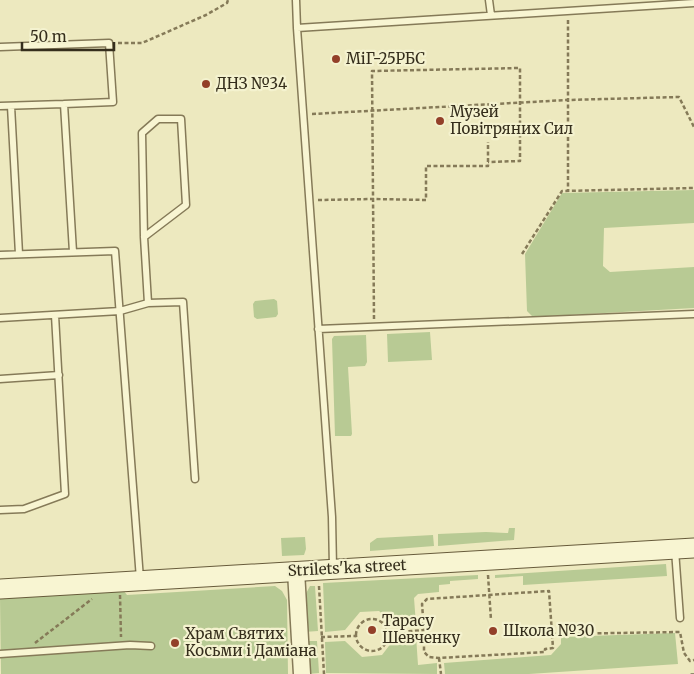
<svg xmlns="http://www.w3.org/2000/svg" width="694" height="674" font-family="Merriweather,serif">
	<rect width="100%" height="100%" fill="#ede9bf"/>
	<path fill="#b8ca94" d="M694 190V223L604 228 603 266 610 272 694 267V308L533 317 527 311 525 254 562 193Z
		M274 299 277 301 278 314 276 317 257 319 254 317 253 304 255 301Z
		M430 332 432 360 388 362 387 334Z
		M366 335 367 362 365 366 348 367 352 434 351 436H335L332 339 334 336Z
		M509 528H515L514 540 438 546V534L486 532 506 533H508Z
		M433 535 434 546 370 551V543L377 538Z
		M305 537 306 549 304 555 282 556 281 538Z
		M666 564 667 576 523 585V576L495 578V575Z
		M478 575V579L450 581V584L439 585V592L418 594 414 598 416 625 393 627 392 623 379 611 360 612 345 630 325 632 323 583Z
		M275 586 282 591 287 600 288 674H1L0 598 123 590 127 595Z
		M310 586H315L318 631 304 632 302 601Z
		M675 633 678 664 529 674H445L444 663 551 655 561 644V637Z
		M416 636 418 665 437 663V674L326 673 325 642 345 641 362 657 382 655 392 642 393 638Z
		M305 641H317L319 673 307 674Z"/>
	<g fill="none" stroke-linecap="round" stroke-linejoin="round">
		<defs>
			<path id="service" d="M296 0 297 28
				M489 0 491 15
				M0 47 109 43 113 102 64 104 73 252
				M0 106 64 104
				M11 106 19 254
				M144 237 186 205 181 119H158L142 133 144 237 148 303
				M0 255 115 251 140 579
				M0 318 120 311 148 303 183 302 195 479
				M318 329 694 314
				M0 379 59 375
				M0 510 24 509 65 494 55 315
				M675 550 680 618
				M333 568 332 517 297 28 694 3
				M0 654 130 645 151 646"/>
			<path id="tertiary" d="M296 571 302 674"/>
			<path id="secondary" d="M0 589 694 548"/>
		</defs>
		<use href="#service" stroke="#857a58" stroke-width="9"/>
		<use href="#tertiary" stroke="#857a58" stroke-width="19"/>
		<use href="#secondary" stroke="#675b3b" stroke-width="21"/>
		<path stroke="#857a58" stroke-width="2.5" stroke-dasharray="4 2.5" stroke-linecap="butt" d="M568 20V191
			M118 43H142L206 15 227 3 228 0
			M312 114 567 100 679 97 694 127
			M318 200 374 199 426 200V166H488V142
			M522 254 562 191 694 188
			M374 319 372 71 520 68V161L488 162
			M488 575 491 620
			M319 586 324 674
			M120 595 121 637
			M356 635a16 16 0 1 1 32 0a16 16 0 1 1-32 0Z
			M389 633 424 630 422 604 427 599 549 591 553 648 545 649V652L439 658 429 657 424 652V630
			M552 634 680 632 684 653 690 661 694 660
			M321 637 355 636
			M35 643 92 599
			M439 658 441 674"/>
		<use href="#service" stroke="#f8f5d2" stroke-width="6"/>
		<use href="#tertiary" stroke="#f8f5d2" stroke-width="16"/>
		<use href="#secondary" stroke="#f8f5d2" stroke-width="19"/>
		<path stroke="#352e1c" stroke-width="1" d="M691 674H694"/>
	</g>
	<g fill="#934029" stroke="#f4f2cf" stroke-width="2">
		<circle cx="336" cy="59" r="5"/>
		<circle cx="206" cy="84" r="5"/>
		<circle cx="440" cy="121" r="5"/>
		<circle cx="372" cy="630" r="5"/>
		<circle cx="493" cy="631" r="5"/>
		<circle cx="175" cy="643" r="5"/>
	</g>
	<g text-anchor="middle" stroke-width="4.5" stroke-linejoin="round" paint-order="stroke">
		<g font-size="15" fill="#352e1c" stroke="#f4f2cf" text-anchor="start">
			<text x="346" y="64">МіГ-25РБС</text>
			<text x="216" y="89">ДНЗ №34</text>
			<text x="450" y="117">Музей<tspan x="450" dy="17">Повітряних Сил</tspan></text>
			<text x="382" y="626">Тарасу<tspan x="382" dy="17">Шевченку</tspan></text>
			<text x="503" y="636">Школа №30</text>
			<text x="185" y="639">Храм Святих<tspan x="185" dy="17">Косьми і Даміана</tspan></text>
		</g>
		<g font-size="15" fill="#352e1c" stroke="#f4f2cf">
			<text transform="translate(347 568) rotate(-3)" y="5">Strilets'ka street</text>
		</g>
	</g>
	<path d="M22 42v8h92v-8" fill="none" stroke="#352e1c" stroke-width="2.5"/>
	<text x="30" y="42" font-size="15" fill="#352e1c" stroke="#f4f2cf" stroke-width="4" paint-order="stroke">50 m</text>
</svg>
